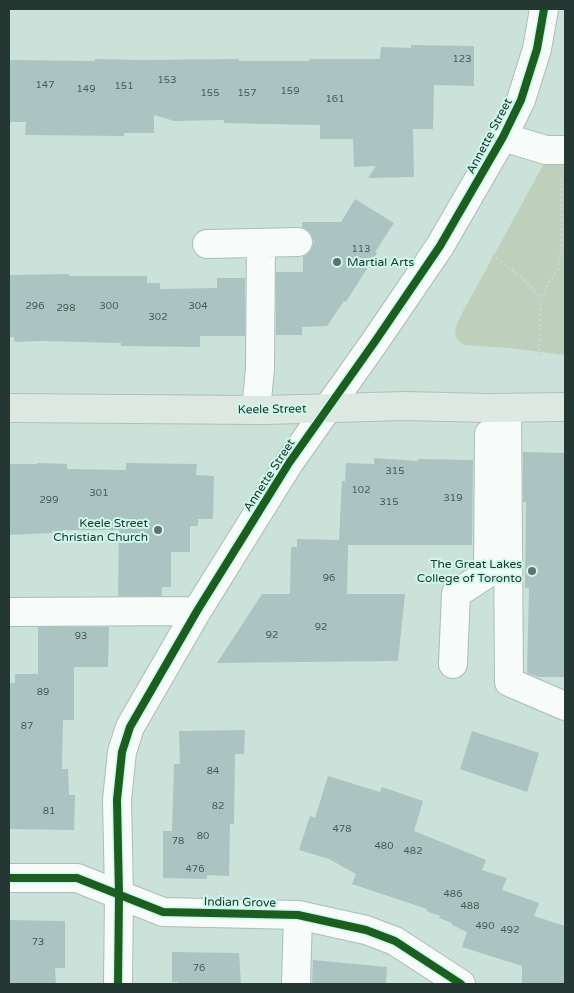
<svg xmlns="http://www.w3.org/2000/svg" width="574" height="993" font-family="'Varela Round',sans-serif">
	<rect width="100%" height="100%" fill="#cae2da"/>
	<path fill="#becfbb" d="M547 158H565V355L509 348 464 345C451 337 455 329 460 317Z"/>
	<path fill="#acc4c1" d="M411 45 474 46V86L434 85 433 129H413L414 177 368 178 376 166 354 167 353 139H320V125L224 123V120L174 121 154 115V133H124V136L25 135 26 122H9V60L95 61V59L140 60 239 59V61H309V59H380L381 47 411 48Z
		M355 199 394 223 375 252 377 253 346 302 344 301 327 326 302 327V335H276V272H303V256L306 255 311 250 314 242 311 234 306 229 302 227V222H341Z
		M69 274V276H147V283H160V289L217 288V278H245V336H200V347L121 346V343L41 341 15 342 14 337H9V285H10V275Z
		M523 452 565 453V677H538L527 673 529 588H525L526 502H523Z
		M374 458 418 461V459L473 460 472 545H348L347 594H405L398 661 217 663 262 594H290L291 547H297V539L339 540 342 481H345L346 463 374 464Z
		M37 463 67 464V469L126 470V463L197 464 196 475 214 476 213 519H198V526H190V552H171V587H162V596H118L119 530H63V531H52V533L9 535V464H37Z
		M38 627H109L108 667H74V720H63L62 769H68L69 795H75L74 830 9 829V683H15V674H38Z
		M245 730 244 754H235L234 824H230L229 876 207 875V879L163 878V831H172L174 764H180L179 731Z
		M472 731 539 753 527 792 460 769Z
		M328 776 380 792 382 787 423 801 414 831 486 860 482 870 507 878 502 890 539 903 534 916 565 926V984H522V966L462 947 467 932 452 925V923L439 918 440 916 426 911 427 909 352 884 356 874 329 859 299 850 310 816 315 818Z
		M9 920 65 921V968H55L56 984H9Z
		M172 952 239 953 241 984H178V982H172Z
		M313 960 387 967 386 984H312Z"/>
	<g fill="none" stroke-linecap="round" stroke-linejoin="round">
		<defs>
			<path id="minor" d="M503 137 546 150H565
				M207 244 298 242
				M507 408 509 682 565 706
				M256 410 260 369 261 243
				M9 612 197 611
				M453 664 456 594 488 573 489 434
				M9 878H77L163 912 298 915 366 930 395 941 461 984
				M118 984 119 895 117 800 122 752 130 727 197 611 289 463 376 340 440 246 503 137 521 100 537 49 544 9
				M296 984 298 915"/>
			<path id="major" d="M9 408 265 410 405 406 488 408 565 407"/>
		</defs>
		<use href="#minor" stroke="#aabdb7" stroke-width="30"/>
		<use href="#major" stroke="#b1beb9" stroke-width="30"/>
		<path stroke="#cbd2d0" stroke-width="3" stroke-dasharray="2.5 2.5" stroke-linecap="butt" d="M492 255 522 278 541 297
			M539 356 541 297 558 268 562 246 561 179"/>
		<use href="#minor" stroke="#f7fbf9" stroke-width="28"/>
		<use href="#major" stroke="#dde8e1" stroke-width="28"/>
		<defs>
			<path id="cycleway" d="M9 878H77L163 912 298 915 366 930 395 941 461 984
				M118 984 119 895 117 800 122 752 130 727 197 611 289 463 376 340 440 246 503 137 521 100 537 49 544 9"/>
		</defs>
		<use href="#cycleway" stroke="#ccf9eb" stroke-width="11"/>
		<use href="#cycleway" stroke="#1b5e20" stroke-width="8"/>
	</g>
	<g fill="#5f736d" stroke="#ccf9eb" stroke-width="2">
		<circle cx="337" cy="262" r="5"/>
		<circle cx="158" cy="530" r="5"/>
		<circle cx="532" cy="571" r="5"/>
	</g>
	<g text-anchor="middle" stroke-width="4" stroke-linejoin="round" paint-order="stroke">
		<g font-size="10" fill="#475a56">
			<text x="462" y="62">123</text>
			<text x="167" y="83">153</text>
			<text x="45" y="88">147</text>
			<text x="124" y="89">151</text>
			<text x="86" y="92">149</text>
			<text x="290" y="94">159</text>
			<text x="210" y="96">155</text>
			<text x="247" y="96">157</text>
			<text x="335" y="102">161</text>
			<text x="361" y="252">113</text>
			<text x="35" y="309">296</text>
			<text x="109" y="309">300</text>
			<text x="198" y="309">304</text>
			<text x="66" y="311">298</text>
			<text x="158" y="320">302</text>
			<text x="395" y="474">315</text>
			<text x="361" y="493">102</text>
			<text x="99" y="496">301</text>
			<text x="453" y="501">319</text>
			<text x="49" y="503">299</text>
			<text x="389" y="505">315</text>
			<text x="329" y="581">96</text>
			<text x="321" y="630">92</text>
			<text x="272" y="638">92</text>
			<text x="81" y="639">93</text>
			<text x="43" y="695">89</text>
			<text x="27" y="729">87</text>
			<text x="213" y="774">84</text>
			<text x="218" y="809">82</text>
			<text x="49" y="814">81</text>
			<text x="342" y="832">478</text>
			<text x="203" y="839">80</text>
			<text x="178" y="844">78</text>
			<text x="384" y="849">480</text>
			<text x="413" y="854">482</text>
			<text x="195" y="872">476</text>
			<text x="453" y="897">486</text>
			<text x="470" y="909">488</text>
			<text x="485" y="929">490</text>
			<text x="510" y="933">492</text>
			<text x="38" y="945">73</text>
			<text x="199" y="971">76</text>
		</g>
		<g font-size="12" fill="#253732" stroke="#ccf9eb">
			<text transform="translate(489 136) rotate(-62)" y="4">Annette Street</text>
			<text transform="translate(272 409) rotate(-1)" y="4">Keele Street</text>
			<text transform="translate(269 475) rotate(-57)" y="4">Annette Street</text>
			<text transform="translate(240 902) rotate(1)" y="4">Indian Grove</text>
		</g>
		<g font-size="12" fill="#253732" stroke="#ccf9eb" text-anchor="end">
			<text x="347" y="266" text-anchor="start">Martial Arts</text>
			<text x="148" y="527">Keele Street<tspan x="148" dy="14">Christian Church</tspan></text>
			<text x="522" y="568">The Great Lakes<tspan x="522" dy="14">College of Toronto</tspan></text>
		</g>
	</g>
	<rect width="574" height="993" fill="none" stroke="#253732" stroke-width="20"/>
</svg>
